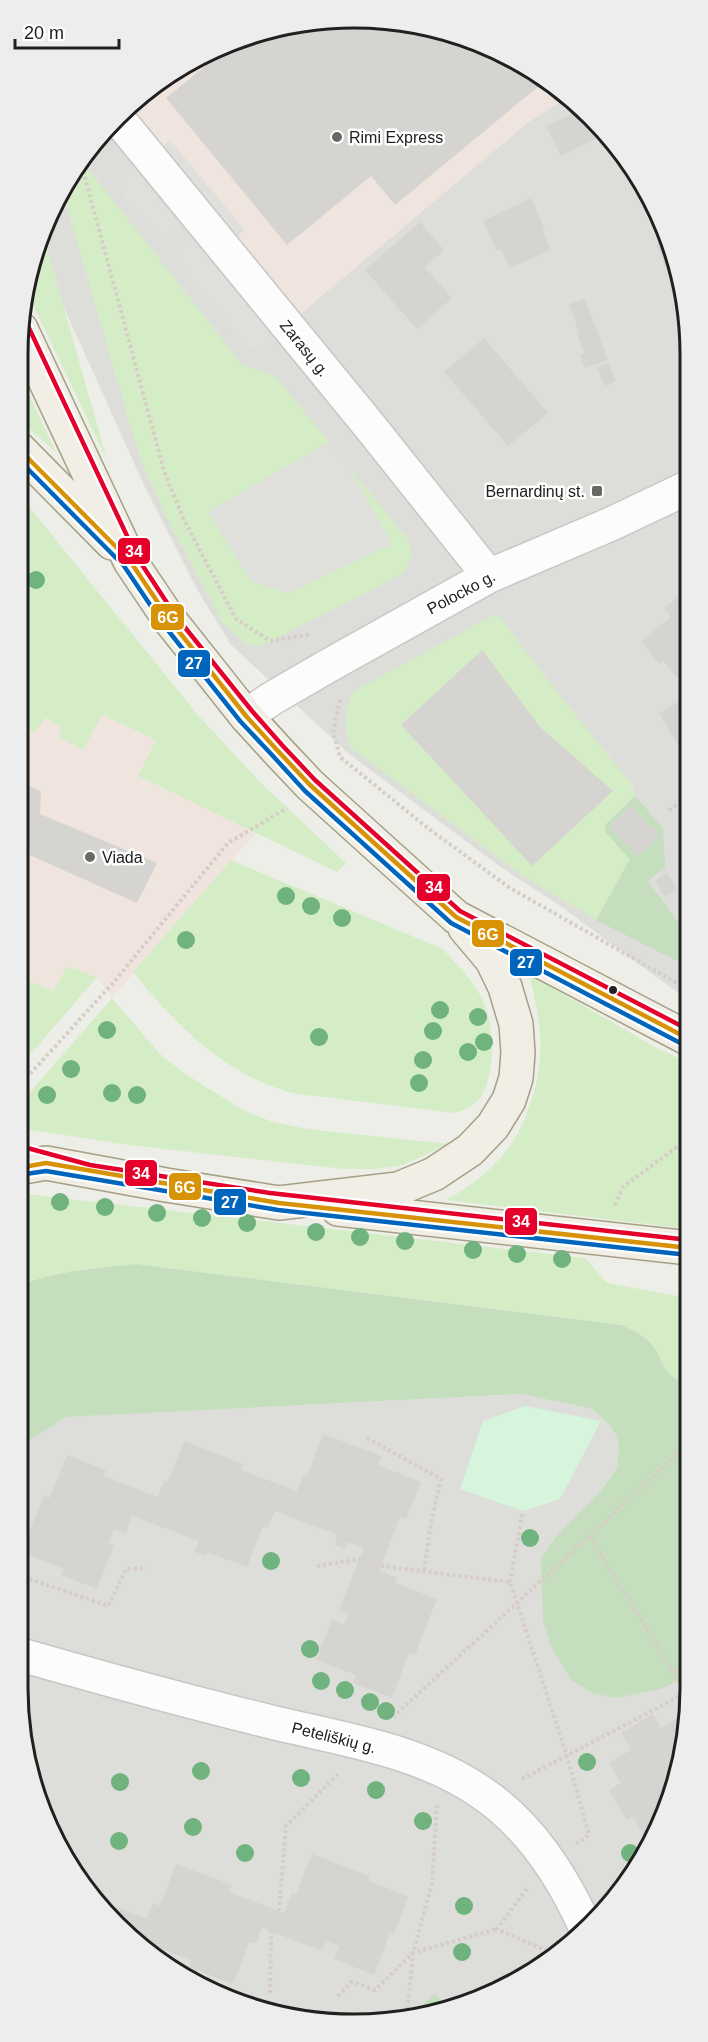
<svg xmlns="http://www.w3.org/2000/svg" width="708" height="2042" font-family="Helvetica,sans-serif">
	<rect width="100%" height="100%" fill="#eeeee9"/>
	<path fill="#ddddda" d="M565 98 606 132 655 206 687 310 689 1001 559 905 502 868 349 754 231 645 198 591 144 485 38 250 87 150 131 111 530 121Z
		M521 1394 592 1409 606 1421 616 1435 619 1446 617 1469 597 1495 571 1680 594 1694 617 1698 662 1689 686 1676 690 1671V1688L679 1775 633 1875 541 1967 448 2009 435 1993 420 2007V2014L310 2021 205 1989 102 1910 43 1816 29 1746 34 1733 18 1688V1447L65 1417Z"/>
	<path fill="#f0e4de" d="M310 21 441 29 522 63 565 98 530 121 298 316 131 111 186 63Z
		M101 715 156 740 138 776 256 833 112 998 97 977 67 966 53 991 21 977 18 984V725L35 733 44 718 62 727 83 750Z"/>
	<path fill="#d5edc7" d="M82 161 242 364 276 377 329 442 208 512 392 544 346 463 408 540 412 556 404 573 262 646 246 644 223 623 170 524 145 471 135 442 64 197Z
		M44 237 107 460 26 290 29 267Z
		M18 372 56 452 18 420Z
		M18 493 197 714 262 784 346 863 337 872 138 776 156 740 102 715 83 750 59 737 62 727 45 718 35 733 18 725Z
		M497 613 558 693 633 786 635 796 606 824 630 859 596 920 520 874 350 747C344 724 344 713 354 691Z
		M231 860 443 949C459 967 478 985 486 1008 495 1033 496 1087 474 1104 468 1109 460 1111 453 1113 415 1108 377 1103 339 1099 322 1096 302 1096 285 1091 221 1071 174 1023 133 972Z
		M67 966 97 977 18 1069V984L21 977 53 991Z
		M529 974 653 1046 689 1063V1229L446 1200C459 1192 473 1184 484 1174 526 1139 546 1077 539 1024 537 1007 533 990 529 974Z
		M112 998 159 1053 184 1073 243 1110 273 1122 307 1129 449 1144 403 1165 377 1169H344L129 1145 18 1128V1106Z
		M18 1193 585 1258 607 1283 689 1298V1382C663 1380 664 1360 651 1343 645 1336 631 1330 622 1325L136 1264C96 1268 55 1271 18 1286Z"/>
	<path fill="#c4debe" d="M635 796 663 828 665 867 648 881 687 935 688 940V964L687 966 596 920 630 859 605 832 606 824Z
		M136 1264 622 1325C631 1330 645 1336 651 1343 664 1360 663 1380 689 1382L690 1671 686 1676 662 1689 617 1698 594 1694 571 1680 551 1646 543 1620 541 1558 558 1535 597 1495 617 1469 619 1446 616 1435 606 1421 592 1409 521 1394 66 1417 18 1447V1286C55 1271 96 1268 136 1264Z
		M20 1697 23 1699 34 1733 29 1746Z
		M435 1993 448 2009 441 2013 420 2014V2007Z"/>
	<path fill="#d6f5dc" d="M525 1406 601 1421 560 1499 523 1511 460 1489 483 1421Z"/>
	<path fill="#dfdfdc" d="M170 140 245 230 234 239 160 149Z
		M130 166 181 227 162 243 115 185Z
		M191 238 278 341 249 349 171 254Z
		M329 442 346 463 392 544 288 593 252 582 208 512Z"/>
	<path fill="#d5d4d0" d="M310 21 441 29 522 63 545 81 395 205 371 176 287 245 166 98 226 49Z
		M579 110 606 132 616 147 613 149 606 134 561 156 546 126Z
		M531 198 545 229 542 230 550 250 510 268 501 249 497 251 483 221Z
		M420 222 444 250 425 267 452 298 417 329 365 270Z
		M666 240 676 272 669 275 656 244Z
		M585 299 608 360 585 368 580 355 584 353 577 333 579 332 569 304Z
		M484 338 548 413 508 446 444 372Z
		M608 363 616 381 605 386 597 368Z
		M688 589V670L677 678 663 661 659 664 641 641 671 617 664 608Z
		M482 650 540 727 613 791 532 866 401 725Z
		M688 696V739L678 745 659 713Z
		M18 781 41 791 40 814 157 863 137 903 23 852 18 858Z
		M631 805 660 835 639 857 609 826Z
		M667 873 677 889 665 897 655 881Z
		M323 1434 382 1456 378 1465 421 1482 406 1519 400 1517 379 1571 397 1578 395 1583 437 1599 415 1655 409 1653 392 1698 353 1683 356 1675 316 1660 332 1620 344 1625 346 1621 349 1614 339 1610 364 1548 348 1542 345 1549 334 1545 338 1535 275 1511 268 1528 263 1526 247 1567 207 1552 206 1556 195 1552 199 1541 132 1516 126 1534 114 1529 108 1543 114 1545 97 1589 61 1575 64 1569 21 1552 44 1495 50 1498 67 1455 106 1470 103 1476 158 1497 164 1480 168 1482 184 1441 243 1464 241 1470 297 1491 303 1475 307 1477Z
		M653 1714 661 1728 680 1716 685 1724 681 1758 676 1760 680 1766 679 1775 651 1836 649 1833 645 1836 633 1817 627 1820 609 1790 621 1783 609 1763 631 1750 621 1733Z
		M312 1854 370 1876 368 1881 408 1896 394 1934 390 1933 374 1975 334 1959 339 1946 326 1941 322 1951 262 1928 256 1944 249 1942 233 1984 197 1970 193 1980 186 1975 191 1960 144 1943 102 1910 95 1899 147 1919 153 1903 160 1906 176 1864 232 1885 229 1892 284 1913 292 1893 296 1895Z"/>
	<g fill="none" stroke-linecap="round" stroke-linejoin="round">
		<defs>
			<path id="minor" d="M120 121 372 429 489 576
				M246 716 271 699 326 667 489 576 611 524 687 488
				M18 1654C98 1677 178 1699 259 1719 333 1738 418 1748 482 1793 528 1824 561 1874 584 1924"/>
			<path id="primary" d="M21 329 130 561 169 619 246 716 277 750 310 785 456 917 689 1039
				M18 448 112 543
				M18 1168 46 1163 166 1185 279 1203 398 1189 434 1174 470 1150 493 1126 509 1100 516 1078 518 1053 516 1024 505 987 492 960 465 928
				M338 1209 689 1248"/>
		</defs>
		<use href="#minor" stroke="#c7c7c5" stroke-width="36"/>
		<use href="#primary" stroke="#a5a085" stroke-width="36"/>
		<path stroke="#d7ccc7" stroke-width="4" stroke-dasharray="3 3" stroke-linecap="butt" d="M83 159 84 174 164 471 183 518 236 619 270 641 308 635 309 638
			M340 700 333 732 340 757 429 829 510 888 689 990
			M669 810 688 797
			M18 1087 113 983 228 843 287 808
			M615 1205 623 1187 689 1138
			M367 1438 441 1479 431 1522 424 1572
			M590 1537 689 1697
			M317 1566 360 1559
			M381 1566 510 1582 517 1603 393 1717
			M18 1575 108 1606 126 1569 146 1568
			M510 1582 523 1511
			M522 1779 686 1693
			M576 1844 589 1835 567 1756 517 1603 689 1443
			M527 1889 497 1929 554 1954
			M279 1911 286 1826 340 1772
			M270 1993 271 1931
			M338 1996 351 1982 375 1990 413 1953 497 1929
			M407 2015 413 1953 432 1883 437 1805"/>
		<use href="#minor" stroke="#fcfcfc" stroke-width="33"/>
		<use href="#primary" stroke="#f1eee6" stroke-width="33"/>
		<defs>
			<path id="bus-1" d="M18 448 130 561 169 619 246 716 277 750 310 785 456 917 689 1039
				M18 1168 46 1163 279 1203 689 1248"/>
			<path id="bus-2" d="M18 459 124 566 163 624 240 721 272 755 305 791 451 923 686 1046
				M19 1175 46 1171 278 1210 688 1255"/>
			<path id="bus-3" d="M28 326 137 557 175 615 252 711 282 745 315 780 460 911 689 1030
				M20 1146 90 1165 270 1193 689 1240"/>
		</defs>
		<use href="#bus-1" stroke="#fff" stroke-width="9"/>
		<use href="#bus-2" stroke="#fff" stroke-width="9"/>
		<use href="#bus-3" stroke="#fff" stroke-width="9"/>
		<use href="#bus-1" stroke="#d79205" stroke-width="4.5"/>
		<use href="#bus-2" stroke="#0065bd" stroke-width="4.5"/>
		<use href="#bus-3" stroke="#e4002b" stroke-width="4.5"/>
	</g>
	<g fill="#70b37e">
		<circle cx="36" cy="580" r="9"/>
		<circle cx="286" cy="896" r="9"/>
		<circle cx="311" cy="906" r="9"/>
		<circle cx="342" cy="918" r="9"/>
		<circle cx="186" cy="940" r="9"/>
		<circle cx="440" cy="1010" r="9"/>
		<circle cx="478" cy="1017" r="9"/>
		<circle cx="107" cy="1030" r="9"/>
		<circle cx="433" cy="1031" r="9"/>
		<circle cx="319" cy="1037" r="9"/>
		<circle cx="484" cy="1042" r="9"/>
		<circle cx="468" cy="1052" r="9"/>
		<circle cx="423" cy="1060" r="9"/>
		<circle cx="71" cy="1069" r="9"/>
		<circle cx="419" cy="1083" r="9"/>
		<circle cx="112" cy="1093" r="9"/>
		<circle cx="47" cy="1095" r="9"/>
		<circle cx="137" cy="1095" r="9"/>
		<circle cx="60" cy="1202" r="9"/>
		<circle cx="105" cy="1207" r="9"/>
		<circle cx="157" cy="1213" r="9"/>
		<circle cx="202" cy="1218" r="9"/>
		<circle cx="247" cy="1223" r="9"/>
		<circle cx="316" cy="1232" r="9"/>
		<circle cx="360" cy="1237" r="9"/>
		<circle cx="405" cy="1241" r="9"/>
		<circle cx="473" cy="1250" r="9"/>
		<circle cx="517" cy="1254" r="9"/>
		<circle cx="562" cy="1259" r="9"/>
		<circle cx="530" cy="1538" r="9"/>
		<circle cx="271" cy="1561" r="9"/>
		<circle cx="310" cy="1649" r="9"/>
		<circle cx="321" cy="1681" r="9"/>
		<circle cx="345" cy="1690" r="9"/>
		<circle cx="370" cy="1702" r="9"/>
		<circle cx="386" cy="1711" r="9"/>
		<circle cx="587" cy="1762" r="9"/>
		<circle cx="201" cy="1771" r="9"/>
		<circle cx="301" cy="1778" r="9"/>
		<circle cx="120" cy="1782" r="9"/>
		<circle cx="376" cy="1790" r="9"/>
		<circle cx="423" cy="1821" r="9"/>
		<circle cx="193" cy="1827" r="9"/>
		<circle cx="119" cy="1841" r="9"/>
		<circle cx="245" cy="1853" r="9"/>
		<circle cx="630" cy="1853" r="9"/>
		<circle cx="464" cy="1906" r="9"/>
		<circle cx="462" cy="1952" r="9"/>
	</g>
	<g fill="#686866" stroke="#fff" stroke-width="2">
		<circle cx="337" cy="137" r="6"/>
		<rect x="591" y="485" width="12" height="12" rx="3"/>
		<circle cx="90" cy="857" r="6"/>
	</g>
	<circle fill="#202020" stroke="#fff" stroke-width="2" cx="613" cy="990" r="5"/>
	<g text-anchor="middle" stroke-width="5" stroke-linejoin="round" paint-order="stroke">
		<g font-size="16" fill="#202020" stroke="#fff" text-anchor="start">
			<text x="349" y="143">Rimi Express</text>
			<text x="585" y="497" text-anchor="end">Bernardinų st.</text>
			<text x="102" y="863">Viada</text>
		</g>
		<g font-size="16" fill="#202020" stroke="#fff">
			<text transform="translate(305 348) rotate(51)" y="6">Zarasų g.</text>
			<text transform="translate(461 592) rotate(-28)" y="6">Polocko g.</text>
			<text transform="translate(334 1737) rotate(14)" y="6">Peteliškių g.</text>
		</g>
	</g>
	<path d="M0 0H708V2042H0ZM354 28H354A326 326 0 0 1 680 354V1688A326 326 0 0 1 354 2014H354A326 326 0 0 1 28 1688V354A326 326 0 0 1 354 28Z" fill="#ededed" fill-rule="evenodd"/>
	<path fill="none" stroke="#202020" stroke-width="3" d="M354 28H354A326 326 0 0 1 680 354V1688A326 326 0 0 1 354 2014H354A326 326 0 0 1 28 1688V354A326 326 0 0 1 354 28Z"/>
	<g stroke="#fff" stroke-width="2">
		<rect x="117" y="537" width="34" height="28" rx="6" fill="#e4002b"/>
		<rect x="150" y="603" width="35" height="28" rx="6" fill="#d79205"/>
		<rect x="177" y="649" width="34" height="29" rx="6" fill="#0065bd"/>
		<rect x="416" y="873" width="35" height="29" rx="6" fill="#e4002b"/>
		<rect x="471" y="919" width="34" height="29" rx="6" fill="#d79205"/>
		<rect x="509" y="948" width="34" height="29" rx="6" fill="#0065bd"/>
		<rect x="124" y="1159" width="34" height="28" rx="6" fill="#e4002b"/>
		<rect x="168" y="1172" width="34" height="29" rx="6" fill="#d79205"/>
		<rect x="213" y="1188" width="34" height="28" rx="6" fill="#0065bd"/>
		<rect x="504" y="1207" width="34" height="29" rx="6" fill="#e4002b"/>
	</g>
	<g font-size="16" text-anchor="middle" font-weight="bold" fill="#fff">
		<text x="134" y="557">34</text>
		<text x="168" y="623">6G</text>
		<text x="194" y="669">27</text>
		<text x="434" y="893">34</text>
		<text x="488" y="940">6G</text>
		<text x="526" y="968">27</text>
		<text x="141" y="1179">34</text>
		<text x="185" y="1193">6G</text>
		<text x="230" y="1208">27</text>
		<text x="521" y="1227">34</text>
	</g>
	<path d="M15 39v9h104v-9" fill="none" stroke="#202020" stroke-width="3"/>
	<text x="24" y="39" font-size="18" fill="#202020" stroke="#ffffff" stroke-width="4.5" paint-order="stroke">20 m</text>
</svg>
